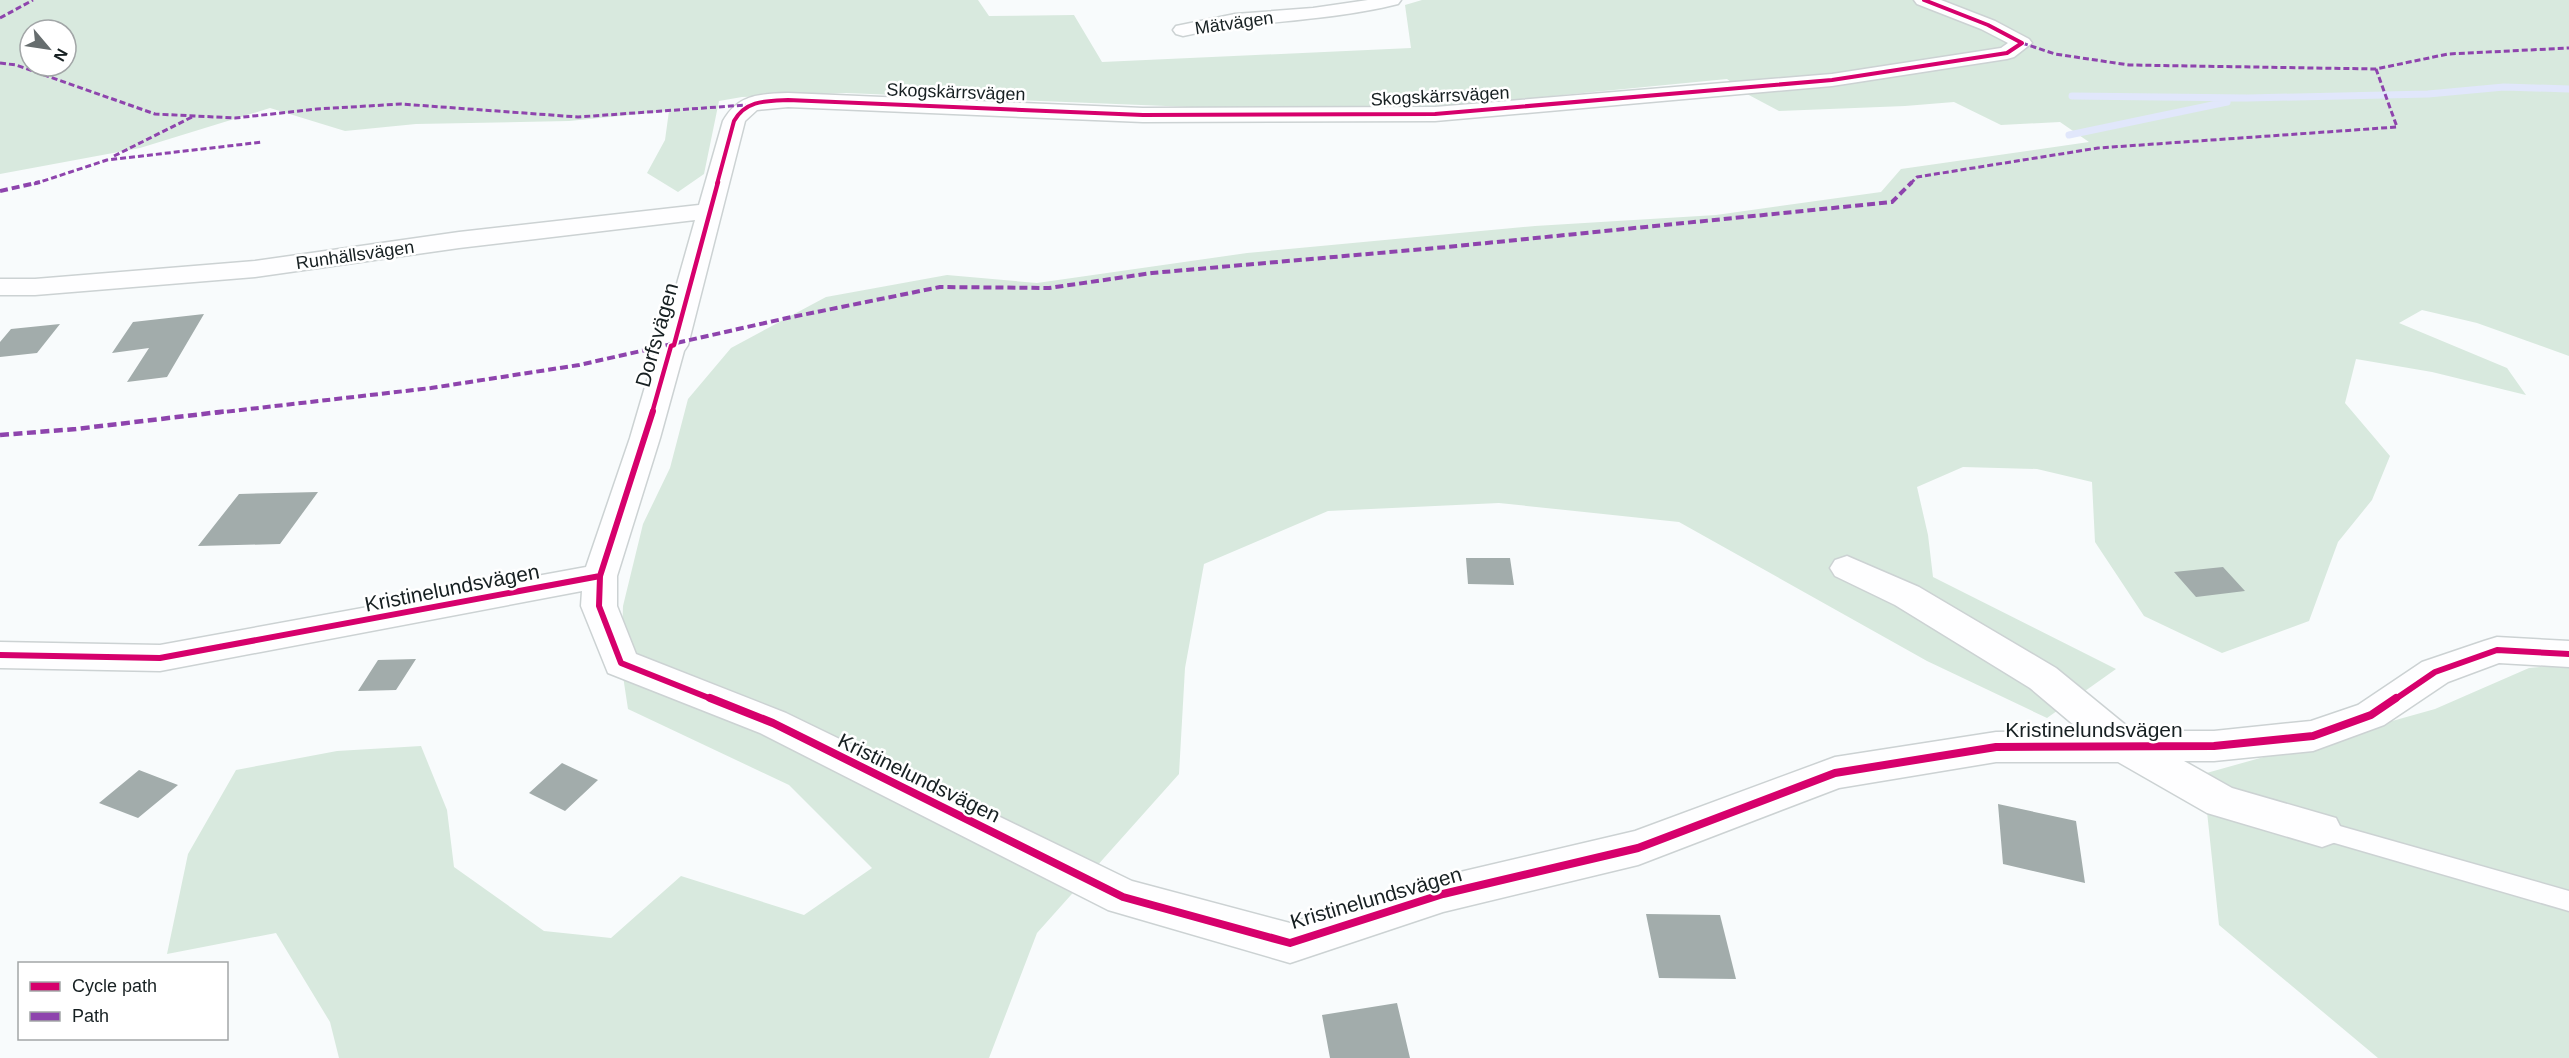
<svg xmlns="http://www.w3.org/2000/svg" width="2569" height="1058" font-family="Helvetica,sans-serif">
	<rect width="100%" height="100%" fill="#f8fbfc"/>
	<path fill="#d8e9de" fill-rule="evenodd" d="M0 0H978L989 16 1074 15 1102 62 1411 48 1405 5 1422 0H2569V356L2477 323 2422 310 2399 323 2507 368 2526 395 2432 372 2356 359 2345 403 2390 456 2372 500 2338 542 2309 621 2222 653 2144 616 2095 542 2092 482 2037 469 1963 467 1917 487 1928 535 1933 577 2116 669 2047 718 1927 661 1679 522 1499 503 1328 511 1204 564 1185 668 1179 774 1037 933 989 1058H339L330 1022 276 933 167 954 188 854 236 770 337 751 421 746 447 810 454 867 544 931 611 938 681 876 804 915 872 868 789 785 628 709 621 663 623 606 643 524 670 468 688 399 731 348 826 297 947 275 1037 283 1247 253 1535 226 1716 215 1881 192 1901 169 2089 142 2060 122 2001 125 1954 102 1905 106 1779 111 1747 94 1727 79 1459 105 1319 108H1216L846 93 742 97 719 101 704 174 678 192 647 173 665 140 669 111 569 121 416 124 345 131 270 108 140 148 0 174ZM30 30H66V66H30Z
		M2569 664V1058H2378L2219 925 2203 774 2435 709 2529 668Z"/>
	<g fill="none" stroke-linecap="round" stroke-linejoin="round">
		<path stroke="#e1e7fb" stroke-width="7" d="M2072 96 2248 98 2428 94 2504 87 2569 89
			M2069 135 2227 102"/>
	</g>
	<path fill="#a2acab" d="M204 314 167 377 127 382 149 348 112 353 133 322Z
		M60 324 37 353 0 357V342L11 329Z
		M318 492 280 544 198 546 239 494Z
		M1466 558H1510L1514 585 1468 584Z
		M2223 567 2245 591 2196 597 2174 572Z
		M416 659 396 690 358 691 378 660Z
		M562 763 598 780 565 811 529 793Z
		M139 770 178 785 138 818 99 803Z
		M1998 804 2076 821 2085 883 2003 864Z
		M1646 914 1720 915 1736 979 1659 978Z
		M1397 1003 1410 1058H1330L1322 1015Z"/>
	<g fill="none" stroke-linecap="round" stroke-linejoin="round">
		<defs>
			<path id="service" d="M2322 821 2569 891V911L2314 837 2311 830 2314 823Z"/>
			<path id="minor" d="M1368 0H1401L1398 4C1327 22 1254 20 1183 36L1176 34 1173 30 1176 26 1235 14 1313 8Z
				M1914 0H1941L1995 21 2029 39 2032 43 2014 57 2007 59 1832 86 1435 121 1143 122 788 107 757 110 745 121 688 345 684 351 660 438 617 576V606L636 654 786 713 1132 881 1290 923 1443 876 1635 831 1835 757 1996 732 2081 731 2030 688 1895 605 1835 576 1830 568 1835 560 1847 556 1919 587 2056 668 2133 731H2214L2311 721 2358 705 2422 662 2484 641 2497 637 2569 641V667L2499 663 2448 682 2384 725 2313 751 2214 761H2184L2232 788 2336 818 2342 830 2336 842 2322 847 2207 813 2118 762H1996L1839 788 1638 865 1443 912 1290 963 1108 910 760 733 608 673 581 606 582 591 160 671 0 668V642L160 645 586 567 630 438 657 346 661 340 695 220 459 248 255 277 35 295H0V279H35L255 261 459 232 699 205 723 121C738 94 760 94 788 93L1143 108 1435 107 1832 74 2001 48 2008 43 1981 29 1917 4Z"/>
		</defs>
		<use href="#service" stroke="#ccd2d3" stroke-width="3"/>
		<use href="#minor" stroke="#ccd2d3" stroke-width="3"/>
		<use href="#service" fill="#fefeff" fill-rule="evenodd"/>
		<use href="#minor" fill="#fefeff" fill-rule="evenodd"/>
		<path stroke="#8e44ad" stroke-width="3" stroke-dasharray="6 3" stroke-linecap="butt" d="M0 18 33 0
			M2022 43 2055 54 2129 65 2376 69
			M0 63 16 65 155 114 235 118 317 109 401 104 578 117 746 105
			M114 156 192 117
			M34 184 107 160 263 142
			M1910 184 1917 177 2098 148 2397 127 2376 69 2448 54 2569 48"/>
		<path stroke="#8e44ad" stroke-width="4" stroke-dasharray="8 4" stroke-linecap="butt" d="M0 191 40 182
			M215 413 431 388 579 365 787 318 940 287 1049 288 1152 273 1447 247 1892 202 1912 182"/>
		<path stroke="#8e44ad" stroke-width="4.5" stroke-dasharray="9 4.5" stroke-linecap="butt" d="M0 435 76 429 228 411"/>
		<defs>
			<path id="cycleway-far3" d="M717 184 734 121C746 100 766 101 788 100L1143 115 1435 114 1832 80 2007 53 2022 43 1988 25 1924 0"/>
			<path id="cycleway-far2" d="M652 413 671 346 674 345 718 182"/>
			<path id="cycleway-far1" d="M653 411 600 576 599 606 621 663 714 700
				M0 655 160 658 600 576
				M2394 700 2435 672 2497 650 2569 654"/>
			<path id="cycleway" d="M710 698 773 723 1123 897 1290 943 1443 894 1638 848 1835 773 1996 747 2214 746 2313 736 2371 715 2396 698"/>
		</defs>
		<use href="#cycleway-far3" stroke="#fff" stroke-width="6"/>
		<use href="#cycleway-far2" stroke="#fff" stroke-width="8"/>
		<use href="#cycleway-far1" stroke="#fff" stroke-width="10"/>
		<use href="#cycleway" stroke="#fff" stroke-width="11"/>
		<use href="#cycleway-far3" stroke="#d6006c" stroke-width="4"/>
		<use href="#cycleway-far2" stroke="#d6006c" stroke-width="4.5"/>
		<use href="#cycleway-far1" stroke="#d6006c" stroke-width="6"/>
		<use href="#cycleway" stroke="#d6006c" stroke-width="8"/>
	</g>
	<g text-anchor="middle" stroke-width="5" stroke-linejoin="round" paint-order="stroke">
		<g font-size="18" fill="#172022" stroke="#fff">
			<text transform="translate(1234 23) rotate(-8)" y="6">Mätvägen</text>
			<text transform="translate(956 92) rotate(2)" y="6">Skogskärrsvägen</text>
			<text transform="translate(1440 96) rotate(-3)" y="6">Skogskärrsvägen</text>
			<text transform="translate(355 255) rotate(-8)" y="6">Runhällsvägen</text>
		</g>
		<g font-size="21" fill="#172022" stroke="#fff">
			<text transform="translate(657 335) rotate(-74)" y="7">Dorfsvägen</text>
			<text transform="translate(452 588) rotate(-11)" y="7">Kristinelundsvägen</text>
			<text x="2094" y="737">Kristinelundsvägen</text>
			<text transform="translate(919 778) rotate(26)" y="7">Kristinelundsvägen</text>
			<text transform="translate(1376 898) rotate(-16)" y="7">Kristinelundsvägen</text>
		</g>
	</g>
	<rect x="18" y="962" width="210" height="78" fill="#ffffff" stroke="#a2a6a7" stroke-width="1.5"/>
	<rect x="30" y="982" width="30" height="9" fill="#d6006c" stroke="#a2a6a7" stroke-width="1.5"/>
	<text x="72" y="992" font-size="18" fill="#172022">Cycle path</text>
	<rect x="30" y="1012" width="30" height="9" fill="#8e44ad" stroke="#a2a6a7" stroke-width="1.5"/>
	<text x="72" y="1022" font-size="18" fill="#172022">Path</text>
	<g transform="translate(48 48) rotate(119)"><circle r="28" fill="#ffffff" stroke="#a2a6a7" stroke-width="1.5"/>
	<path d="M0-4.5L10 22L0 15L-10 22Z" fill="#666d6e"/>
	<text y="-9" font-size="16" font-weight="bold" text-anchor="middle" fill="#172022">N</text>
	</g>
</svg>
